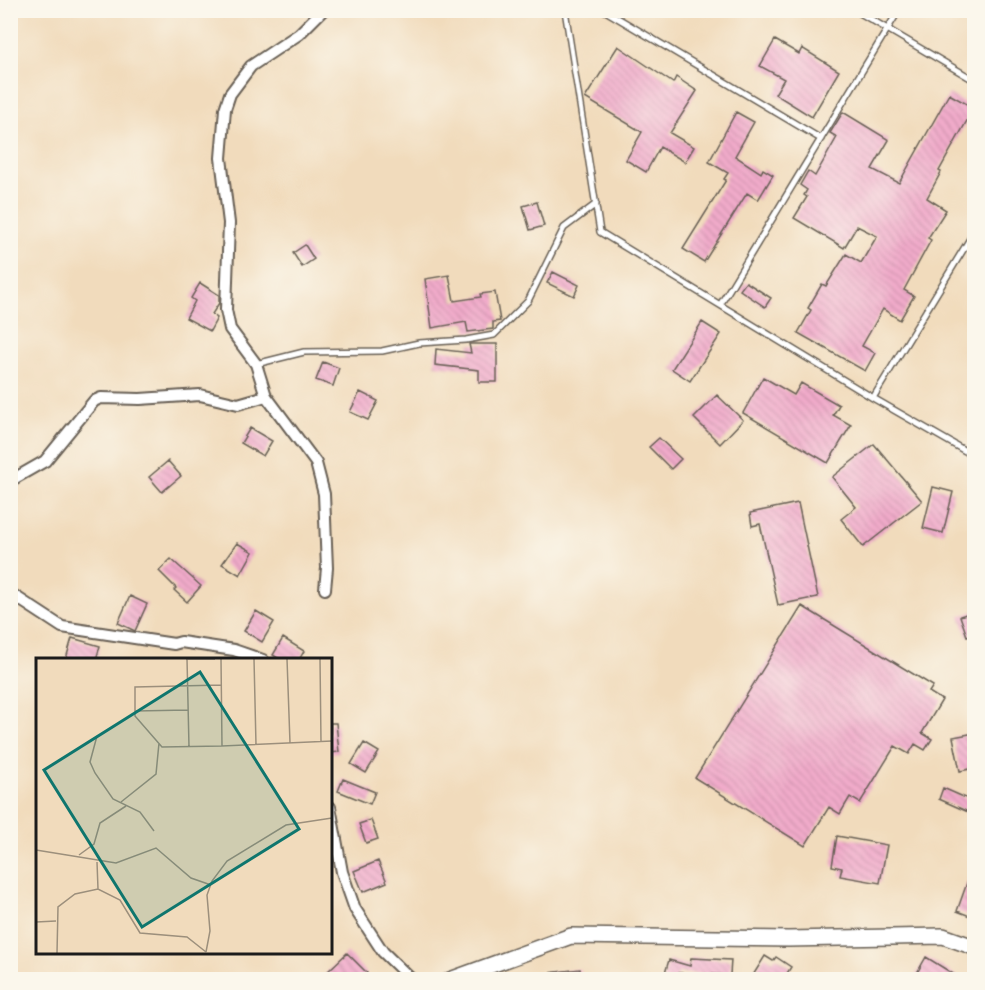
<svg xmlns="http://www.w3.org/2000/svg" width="985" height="990" font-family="'Shantell Sans',sans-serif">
	<defs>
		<pattern id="building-back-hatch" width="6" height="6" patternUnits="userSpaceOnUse" patternTransform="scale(1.5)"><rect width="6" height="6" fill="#f1abca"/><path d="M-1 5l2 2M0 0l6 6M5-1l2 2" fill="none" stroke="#ce93ad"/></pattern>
	</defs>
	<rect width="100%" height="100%" fill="#fbf7ec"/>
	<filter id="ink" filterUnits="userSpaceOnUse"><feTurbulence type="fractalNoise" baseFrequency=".0167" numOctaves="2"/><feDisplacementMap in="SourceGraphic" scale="12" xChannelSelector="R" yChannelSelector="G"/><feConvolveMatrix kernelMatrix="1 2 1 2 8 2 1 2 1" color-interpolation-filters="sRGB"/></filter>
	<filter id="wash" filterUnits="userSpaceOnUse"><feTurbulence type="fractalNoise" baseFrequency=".008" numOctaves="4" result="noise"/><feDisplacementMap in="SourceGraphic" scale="24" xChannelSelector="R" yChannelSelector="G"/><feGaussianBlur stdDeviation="1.35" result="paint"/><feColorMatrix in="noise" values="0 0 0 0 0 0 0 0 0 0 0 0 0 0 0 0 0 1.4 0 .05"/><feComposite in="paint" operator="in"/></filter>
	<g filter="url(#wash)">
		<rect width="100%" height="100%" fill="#f1dbbc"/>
		<g id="blocks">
			<path fill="url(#building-back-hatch)" d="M775 40 799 54 802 48 839 71 812 117 775 94 784 79 760 66Z
				M618 46 673 83 676 77 697 91 670 133 694 147 685 162 660 147 646 172 626 160 642 132 585 98Z
				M949 94 974 108 939 171 941 172 927 198 946 210 928 238 931 240 904 290 914 296 900 320 883 309 862 346 875 353 865 371 798 333 811 310 808 308 822 284 826 286 846 254 861 263 877 236 857 226 844 248 794 218 807 197 804 195 807 190 800 185 808 171 815 176 837 137 830 133 843 112 889 140 872 169 899 183Z
				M736 112 754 122 735 156 761 173 763 169 773 175 758 200 747 193 704 262 683 249 726 180 724 179 728 173 709 162Z
				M537 202 544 226 530 230 523 206Z
				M305 245 314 259 302 267 293 253Z
				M553 272 579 285 574 296 547 283Z
				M449 275 454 301 481 297 480 294 495 292 500 321 493 322V329L468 332 466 322 432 328 425 279Z
				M746 282 771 298 765 307 740 290Z
				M200 283 219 295V303L212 314 217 318 210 331 186 318 195 301 191 298Z
				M702 322 721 334 690 381 672 369Z
				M469 344H497V382H479V370L435 365 436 349 471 353Z
				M323 362 339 368 333 386 316 380Z
				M763 377 794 395 801 383 839 405 833 415 851 425 828 463 743 413Z
				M360 392 378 401 368 420 350 412Z
				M717 395 743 420 720 444 694 418Z
				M250 428 272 441 263 456 241 443Z
				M659 438 681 459 671 469 649 447Z
				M874 444 922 501 863 547 841 519 856 507 832 477Z
				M168 461 181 476 162 492 149 477Z
				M933 487 953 492 943 533 923 528Z
				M798 503 818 597 778 605 760 524 752 526 750 513Z
				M237 543 253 552 240 575 222 564Z
				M171 559 201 586 187 602 174 590 176 588 159 571Z
				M130 596 147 604 135 631 118 623Z
				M802 606 933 686 929 692 942 700 922 733 932 739 925 750 915 744 909 754 895 746 860 803 850 797 840 814 829 807 805 846 695 778Z
				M256 611 274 622 262 642 244 631Z
				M975 611V634L967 636 960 616Z
				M72 638 100 646 96 660 66 659Z
				M283 638 304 651 299 660H281L273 655Z
				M330 723H336L339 752 330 753Z
				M975 733V768L960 771 953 737Z
				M364 743 379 752 366 773 351 764Z
				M343 779 375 792 370 804 338 791Z
				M943 788 975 802V815L939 799Z
				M371 820 378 839 366 843 359 824Z
				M837 836 887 845 880 883 840 876 842 868 832 866Z
				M378 861 387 882 363 892 354 871Z
				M973 866H975V918L957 911Z
				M347 953 367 973 360 980H333L326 973Z
				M765 956 773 961 776 957 791 967 783 980H750Z
				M926 957 963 980H913Z
				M691 958 731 960 730 975 678 973 676 980H663L669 960 690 966Z
				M580 969 581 980H540V974Z"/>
		</g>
	</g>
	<g filter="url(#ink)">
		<use href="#blocks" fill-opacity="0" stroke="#675f54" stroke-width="1.5"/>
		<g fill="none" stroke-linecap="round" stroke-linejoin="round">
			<defs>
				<path id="lane" d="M565 10 600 232 873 398
					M604 10 821 139
					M855 10 974 80
					M974 232 873 398 974 456
					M720 305 899 10
					M256 364 304 352 382 351 419 343 466 340 494 335 528 301 564 228 596 204"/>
				<path id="street" d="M323 10 299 34 251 66 230 94 225 109 221 158 229 223 226 310 230 329 256 364 266 396 316 463 324 494 327 568 325 589
					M10 481 45 461 94 401 101 398 140 399 200 395 238 404 266 396
					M10 593 62 627 174 644 181 642 234 650 263 660
					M330 807 342 872 355 909 383 952 412 980"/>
				<path id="secondary" d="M450 980 571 936 788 939 943 936 974 947"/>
			</defs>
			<use href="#lane" stroke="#675f54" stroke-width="8"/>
			<use href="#street" stroke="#675f54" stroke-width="14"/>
			<use href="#secondary" stroke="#675f54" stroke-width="18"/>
			<use href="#lane" stroke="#fff" stroke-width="5"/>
			<use href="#street" stroke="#fff" stroke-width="10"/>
			<use href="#secondary" stroke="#fff" stroke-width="15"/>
		</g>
	</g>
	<g transform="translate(36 658)">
		<rect width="296" height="296" fill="#f1dbbc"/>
		<path fill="none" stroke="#9c8f7c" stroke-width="1.5" d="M150 1H179M151 1 153 89M185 1 186 88 296 83M218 1 220 87M251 1 254 85M284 1 285 84M186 27 99 29V58L126 89 186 88M99 53 152 52M61 78 54 104 59 115 77 141 104 154 118 173M85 144 120 116 123 85M0 192 80 205 120 190 155 220 175 227M43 197 58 186 64 165 90 148M61 204 62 231M0 264 20 263M170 294 174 273 171 237 176 223 191 203 250 167 296 160M21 295 22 249 39 236 62 231 84 242 104 275 151 279 170 294"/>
		<path fill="#0f766e" fill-opacity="0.15" stroke="#0f766e" stroke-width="3" d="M164 14 263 171 106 269 8 112Z"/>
		<rect width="296" height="296" fill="none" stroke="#1c1c1c" stroke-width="3"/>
	</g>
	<rect width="985" height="990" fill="none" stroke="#fbf7ec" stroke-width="36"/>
</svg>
